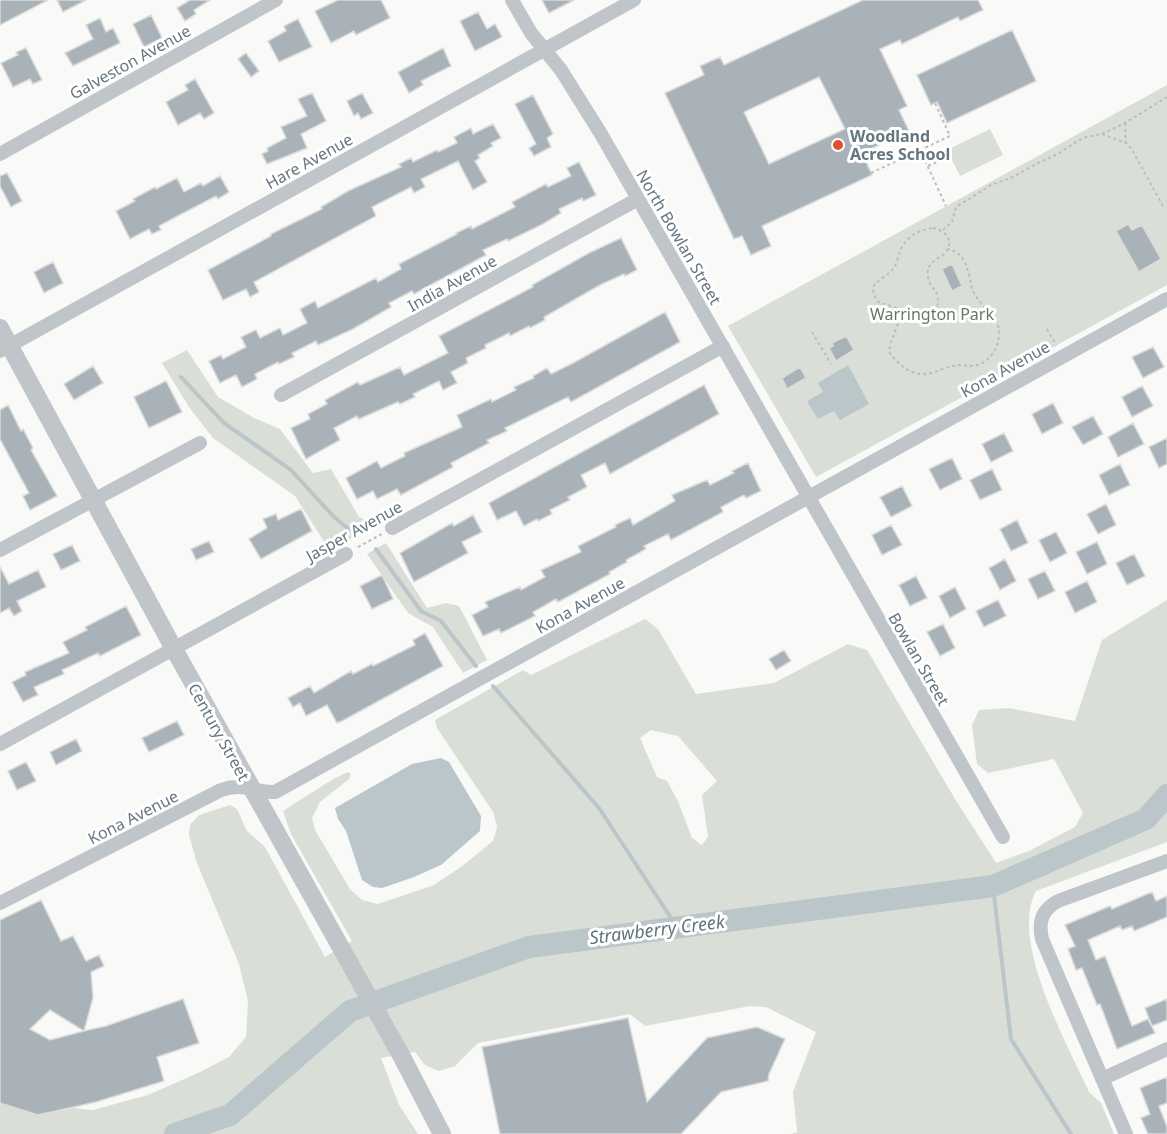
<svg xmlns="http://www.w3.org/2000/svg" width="1167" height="1134" font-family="'Noto Sans',sans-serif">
	<rect width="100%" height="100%" fill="#f9f9f7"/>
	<path fill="#d9ded6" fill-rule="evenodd" d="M1167 85V285L816 477 728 326Z
		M990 129 1003 155 960 176 947 150Z
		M187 350 218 397 254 418 280 429 313 473 331 469 359 517 377 524 330 551 295 496 213 438 189 407 162 363Z
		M386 543 427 608 446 603 459 606 487 660 463 673 433 627 408 613 367 554Z
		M1167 600V842L1036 891C1009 942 1067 1043 1089 1092L1101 1103 1114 1134H791L797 1132 793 1092 816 1032 766 1007 750 1006 645 1026 630 1014 478 1043 455 1066 439 1071 425 1065 415 1052 381 1058 399 1105 418 1134H0V1103L38 1115 74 1108 93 1110 148 1095 198 1073 229 1057 246 1037 248 1001 239 964 197 863 189 835 190 825 199 815 230 805 237 809 247 831 265 847 325 957 352 941 291 834 283 811 333 779 348 772 351 774 349 779 320 802 312 818 315 830 350 889 362 900 378 904 434 885 461 867 493 841 497 827 493 812 437 728 435 720 523 670 531 675 645 619 658 629 696 694 774 683 848 644 867 650 955 799 996 863 1029 851 1075 827 1083 813 1054 759 988 773 977 764 972 725 979 710 1009 708 1075 721 1102 640ZM651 730 678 736 717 781 702 795 708 837 702 845 692 838 678 801 667 781 657 777 640 738Z"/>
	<path fill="#bac6ca" d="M848 365 869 404 840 420 834 411 818 419 807 401 823 392 818 383Z
		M441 758 449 762 481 816 480 831 441 865 414 877 382 888 373 887 362 880 346 831 338 819 335 808 412 764Z"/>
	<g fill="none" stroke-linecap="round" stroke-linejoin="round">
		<path stroke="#bac6ca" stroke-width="4" d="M181 377 224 423 291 470 334 517 357 536
			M376 549 421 611 441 621 476 666
			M493 686 599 808 677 927
			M993 886 1011 1039 1071 1134"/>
		<path stroke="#bac6ca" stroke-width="22" d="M175 1134 230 1115 350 1011 529 947 993 886 1146 819 1167 795"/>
	</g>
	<path fill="#a9b2b8" stroke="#dbdbd9" stroke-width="1.5" fill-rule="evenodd" d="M0 0H48L0 25Z
		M57 0H86L63 12Z
		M190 0H210L194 10 196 14 185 21 177 8Z
		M338 0H381L390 18 356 35 354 31 331 43 315 11Z
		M542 0H574L549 13Z
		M863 0H978L983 10 960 21 958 17 902 44 900 40 880 49 907 106 899 110 909 131 862 153 872 175 762 226 771 246 751 255 742 236 734 239 665 93 704 75 700 66 720 57 724 65ZM819 77 845 129 769 164 744 112Z
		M478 12 487 29 495 24 502 37 475 51 460 21Z
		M151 15 162 38 144 47 133 24Z
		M100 18 106 32 113 28 120 43 73 66 65 53 93 39 86 25Z
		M298 19 312 47 279 62 268 41 286 31 284 26Z
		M1012 30 1036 81 947 123 937 102 931 105 917 75Z
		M26 48 42 80 33 84 30 79 13 87 1 63 18 55 16 52Z
		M443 48 451 66 421 81 423 85 409 93 398 72Z
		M246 53 259 71 251 77 238 59Z
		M195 79 214 113 204 119 200 113 178 125 166 102 188 90 185 85Z
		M312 93 326 121 301 134 307 148 267 164 262 154 268 151 267 148 286 138 281 127 307 116 298 99Z
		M362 93 373 113 361 119 358 113 354 116 347 101Z
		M533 95 553 134 547 138 551 147 534 156 529 148 536 144 515 104Z
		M493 124 501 138 491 143 493 146 478 155 480 158 475 161 487 182 473 190 458 161 421 179 425 187 414 193 411 187 372 207 376 216 254 282 259 292 250 297 246 289 223 300 208 270 271 236V234L322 209 321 207 348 191 401 167 399 164 411 158 413 162 437 150 438 152 457 143 454 137 471 128 473 134Z
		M579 162 596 195 583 201 582 198 559 209 561 213 543 224 508 241 507 239 483 250 486 255 414 294 412 291 389 303 391 307 353 329 318 345 316 341 292 353 294 357 279 364 278 362 255 374 257 379 242 387 236 375 220 383 209 361 221 355 223 359 246 347 241 337 256 330 260 338 280 328 283 335 307 323 300 309 315 301 318 308 376 278 378 282 401 269 399 264 457 234 456 233 471 226 472 229 515 207 512 202 546 184 548 187 571 176 567 168Z
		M7 173 22 201 11 207 0 186V176Z
		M220 176 229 192 218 199 216 196 172 219 159 226 161 230 152 234 149 229 130 239 116 211 135 201 133 199 146 192 155 187 156 189 177 178 184 192 201 183 203 186Z
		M1128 224 1132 230 1142 225 1161 259 1139 272 1116 231Z
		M621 238 637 270 625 276 624 274 600 285 544 317 545 320 530 328 529 326 510 336 509 333 485 345 486 348 466 358 468 363 451 372 457 383 443 390 439 381 413 394 415 397 400 404 398 402 359 419 357 416 334 428 340 440 306 459 291 428 310 419 308 414 327 404 325 400 358 382 360 385 400 367 404 375 448 353 439 336 533 287 532 285 589 253Z
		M53 262 63 283 44 293 34 272Z
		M952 264 962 286 952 291 942 269Z
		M665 312 680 342 571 402 568 397 505 428 507 431 487 440 489 443 451 463 453 467 401 495 397 489 377 499 373 491 357 499 346 478 377 461 381 468 405 456 404 453 462 427 457 415 491 399 492 402 516 390 514 387 534 378 533 376 547 368 551 374 575 362Z
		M846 336 854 350 836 361 829 348 833 346 832 343Z
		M1153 347 1164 367 1143 378 1132 357Z
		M93 366 103 383 74 400 64 384Z
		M800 367 806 378 787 389 782 378Z
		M166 381 182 412 149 428 134 397Z
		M704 385 719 414 610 474 605 463 581 475 587 487 568 497 570 500 550 510 552 514 538 521 537 519 524 526 516 511 497 520 489 503Z
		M1142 386 1153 406 1132 417 1122 397Z
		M1053 403 1063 423 1042 434 1032 414Z
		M8 405 21 431 23 429 33 448 31 450 57 496 30 510 23 496 29 493 0 439V410Z
		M1093 416 1103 434 1083 445 1072 427Z
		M1133 423 1144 444 1118 457 1108 437Z
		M1004 433 1013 451 991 462 982 444Z
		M1167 438V464L1159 468 1149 447Z
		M952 458 962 479 940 490 929 469Z
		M748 463 761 491 746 498 744 495 721 507 723 512 671 540 668 534 644 546 646 549 626 560 627 562 609 572 610 574 558 602 556 599 533 612 535 616 501 633 499 629 483 636 472 615 488 607 485 602 520 587 521 590 545 577 541 570 581 552 578 546 616 527 615 525 630 518 633 525 675 501 672 495 707 480 710 485 734 473 732 471Z
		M1120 464 1130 485 1109 495 1099 475Z
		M992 469 1002 490 980 500 970 480Z
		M902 486 912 506 891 517 880 497Z
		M1106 504 1116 525 1098 534 1087 514Z
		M301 509 312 531 261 559 249 539 267 528 263 519 276 514 278 520Z
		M473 515 482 532 462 542 468 553 414 582 400 553 452 523 454 526Z
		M1017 520 1028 543 1011 551 1000 529Z
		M891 525 902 545 882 555 872 535Z
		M1056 532 1067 553 1050 562 1039 540Z
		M209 541 214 552 196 560 191 549Z
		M1097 542 1107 564 1087 574 1076 552Z
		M72 545 80 561 61 570 53 554Z
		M1134 554 1145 576 1127 585 1116 563Z
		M1005 559 1016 581 1000 590 989 568Z
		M0 567 9 584 38 570 46 587 17 601 22 611 14 616 9 608 0 613Z
		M1045 571 1055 591 1038 599 1028 579Z
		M382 575 393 599 372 609 360 586Z
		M916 576 927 598 910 606 899 585Z
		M1087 581 1097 602 1075 613 1065 592Z
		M955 587 966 609 950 618 939 596Z
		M998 600 1006 616 984 627 976 611Z
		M126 606 141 635 100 656 98 653 62 670 64 674 34 687 38 695 23 702 12 682 26 675 25 672 69 653 63 642 87 630 85 627Z
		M943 624 955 648 940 656 927 632Z
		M425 633 443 666 342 721 337 723 327 705 306 716 300 703 293 707 288 698 310 686 314 693 351 671 353 674 372 664 373 666 415 645 413 640Z
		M784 650 791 661 776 670 769 659Z
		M177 721 184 735 149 752 142 738Z
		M76 739 82 751 56 765 50 752Z
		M26 762 36 781 17 790 8 771Z
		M1152 892 1156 901 1167 896V917L1134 931 1132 926 1122 930 1120 926 1088 940 1096 960 1105 956 1132 1026 1148 1019 1155 1033 1117 1049 1100 1004 1097 1005 1082 968 1076 970 1068 949 1075 946 1065 925 1110 906 1112 909Z
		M41 900 61 941 73 936 86 961 99 955 104 966 91 972 93 998 84 1031 106 1026 183 999 199 1043 157 1057 164 1081 96 1102 38 1115 0 1103V920ZM50 1010 84 1031 50 1040 30 1029Z
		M1167 999V1020L1152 1026 1145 1008Z
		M628 1018 647 1102 707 1038 757 1027 785 1039 769 1074 768 1081 721 1092 681 1134H500L482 1047Z
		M1167 1077V1103L1159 1106 1167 1127V1134H1148L1141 1118 1150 1114 1140 1088Z"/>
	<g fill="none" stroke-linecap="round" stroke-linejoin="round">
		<path stroke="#bbbec1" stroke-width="2" stroke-dasharray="3 3" stroke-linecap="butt" d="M1125 123 1126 143
			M1102 134 1126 143 1131 148 1163 206
			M920 150 946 206
			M928 166 950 156
			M871 173 950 136 935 103
			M933 228C944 230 955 240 946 252 939 260 925 261 928 278 931 292 941 287 937 309L929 318 916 320 909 319 897 308 878 302C864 281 884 281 893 269 897 264 898 257 900 251 906 237 918 230 933 228Z
			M943 230 952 222 956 207 991 185 1013 177 1038 163 1058 154 1076 142 1086 137 1102 134 1125 123 1167 97
			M901 312C899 326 891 337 889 352 899 366 914 378 931 373 939 371 946 367 953 366 960 364 965 366 971 366 988 365 998 350 999 335 1001 314 977 306 972 288 968 272 967 252 947 249
			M1047 329 1056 345
			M812 332 831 364
			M358 547 382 534"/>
		<path stroke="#c0c5c9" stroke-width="14" d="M512 0 531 33 561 70 601 134 1003 837
			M0 154 276 0
			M0 351 634 0
			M281 395 638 199
			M392 528 723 346
			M0 550 200 443
			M0 744 346 554
			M0 903 221 790C244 782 253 793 275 792L1167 299
			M1102 1079 1167 1049
			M1126 1134 1042 939C1038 921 1042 910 1058 901L1167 861"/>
		<path stroke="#c0c5c9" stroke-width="18" d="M0 328 174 649 402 1057 442 1134"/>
	</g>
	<circle fill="#df5031" stroke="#fff" stroke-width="2" cx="838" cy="145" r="6"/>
	<g text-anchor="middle" stroke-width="6" stroke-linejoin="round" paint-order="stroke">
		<g font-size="16" fill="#657681" stroke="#fff">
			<text transform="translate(130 62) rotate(-29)" y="6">Galveston Avenue</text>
			<text transform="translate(309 161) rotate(-29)" y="6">Hare Avenue</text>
			<text transform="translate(679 237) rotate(60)" y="6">North Bowlan Street</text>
			<text transform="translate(452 283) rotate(-29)" y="6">India Avenue</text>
			<text transform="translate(1005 369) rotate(-29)" y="6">Kona Avenue</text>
			<text transform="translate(354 531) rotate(-29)" y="6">Jasper Avenue</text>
			<text transform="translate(580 605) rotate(-29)" y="6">Kona Avenue</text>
			<text transform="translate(919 659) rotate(60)" y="6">Bowlan Street</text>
			<text transform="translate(219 732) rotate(61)" y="6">Century Street</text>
			<text transform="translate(133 817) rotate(-27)" y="6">Kona Avenue</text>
		</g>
		<g font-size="16" font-weight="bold" fill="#657681" stroke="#fff" text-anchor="start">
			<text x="850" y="142">Woodland<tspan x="850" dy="18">Acres School</tspan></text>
		</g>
		<g font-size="16" fill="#687964" stroke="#fff">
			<text x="932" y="320">Warrington Park</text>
		</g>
		<g font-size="18" font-style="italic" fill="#60757b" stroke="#fff">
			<text transform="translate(657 930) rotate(-7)" y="6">Strawberry Creek</text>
		</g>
	</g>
</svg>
